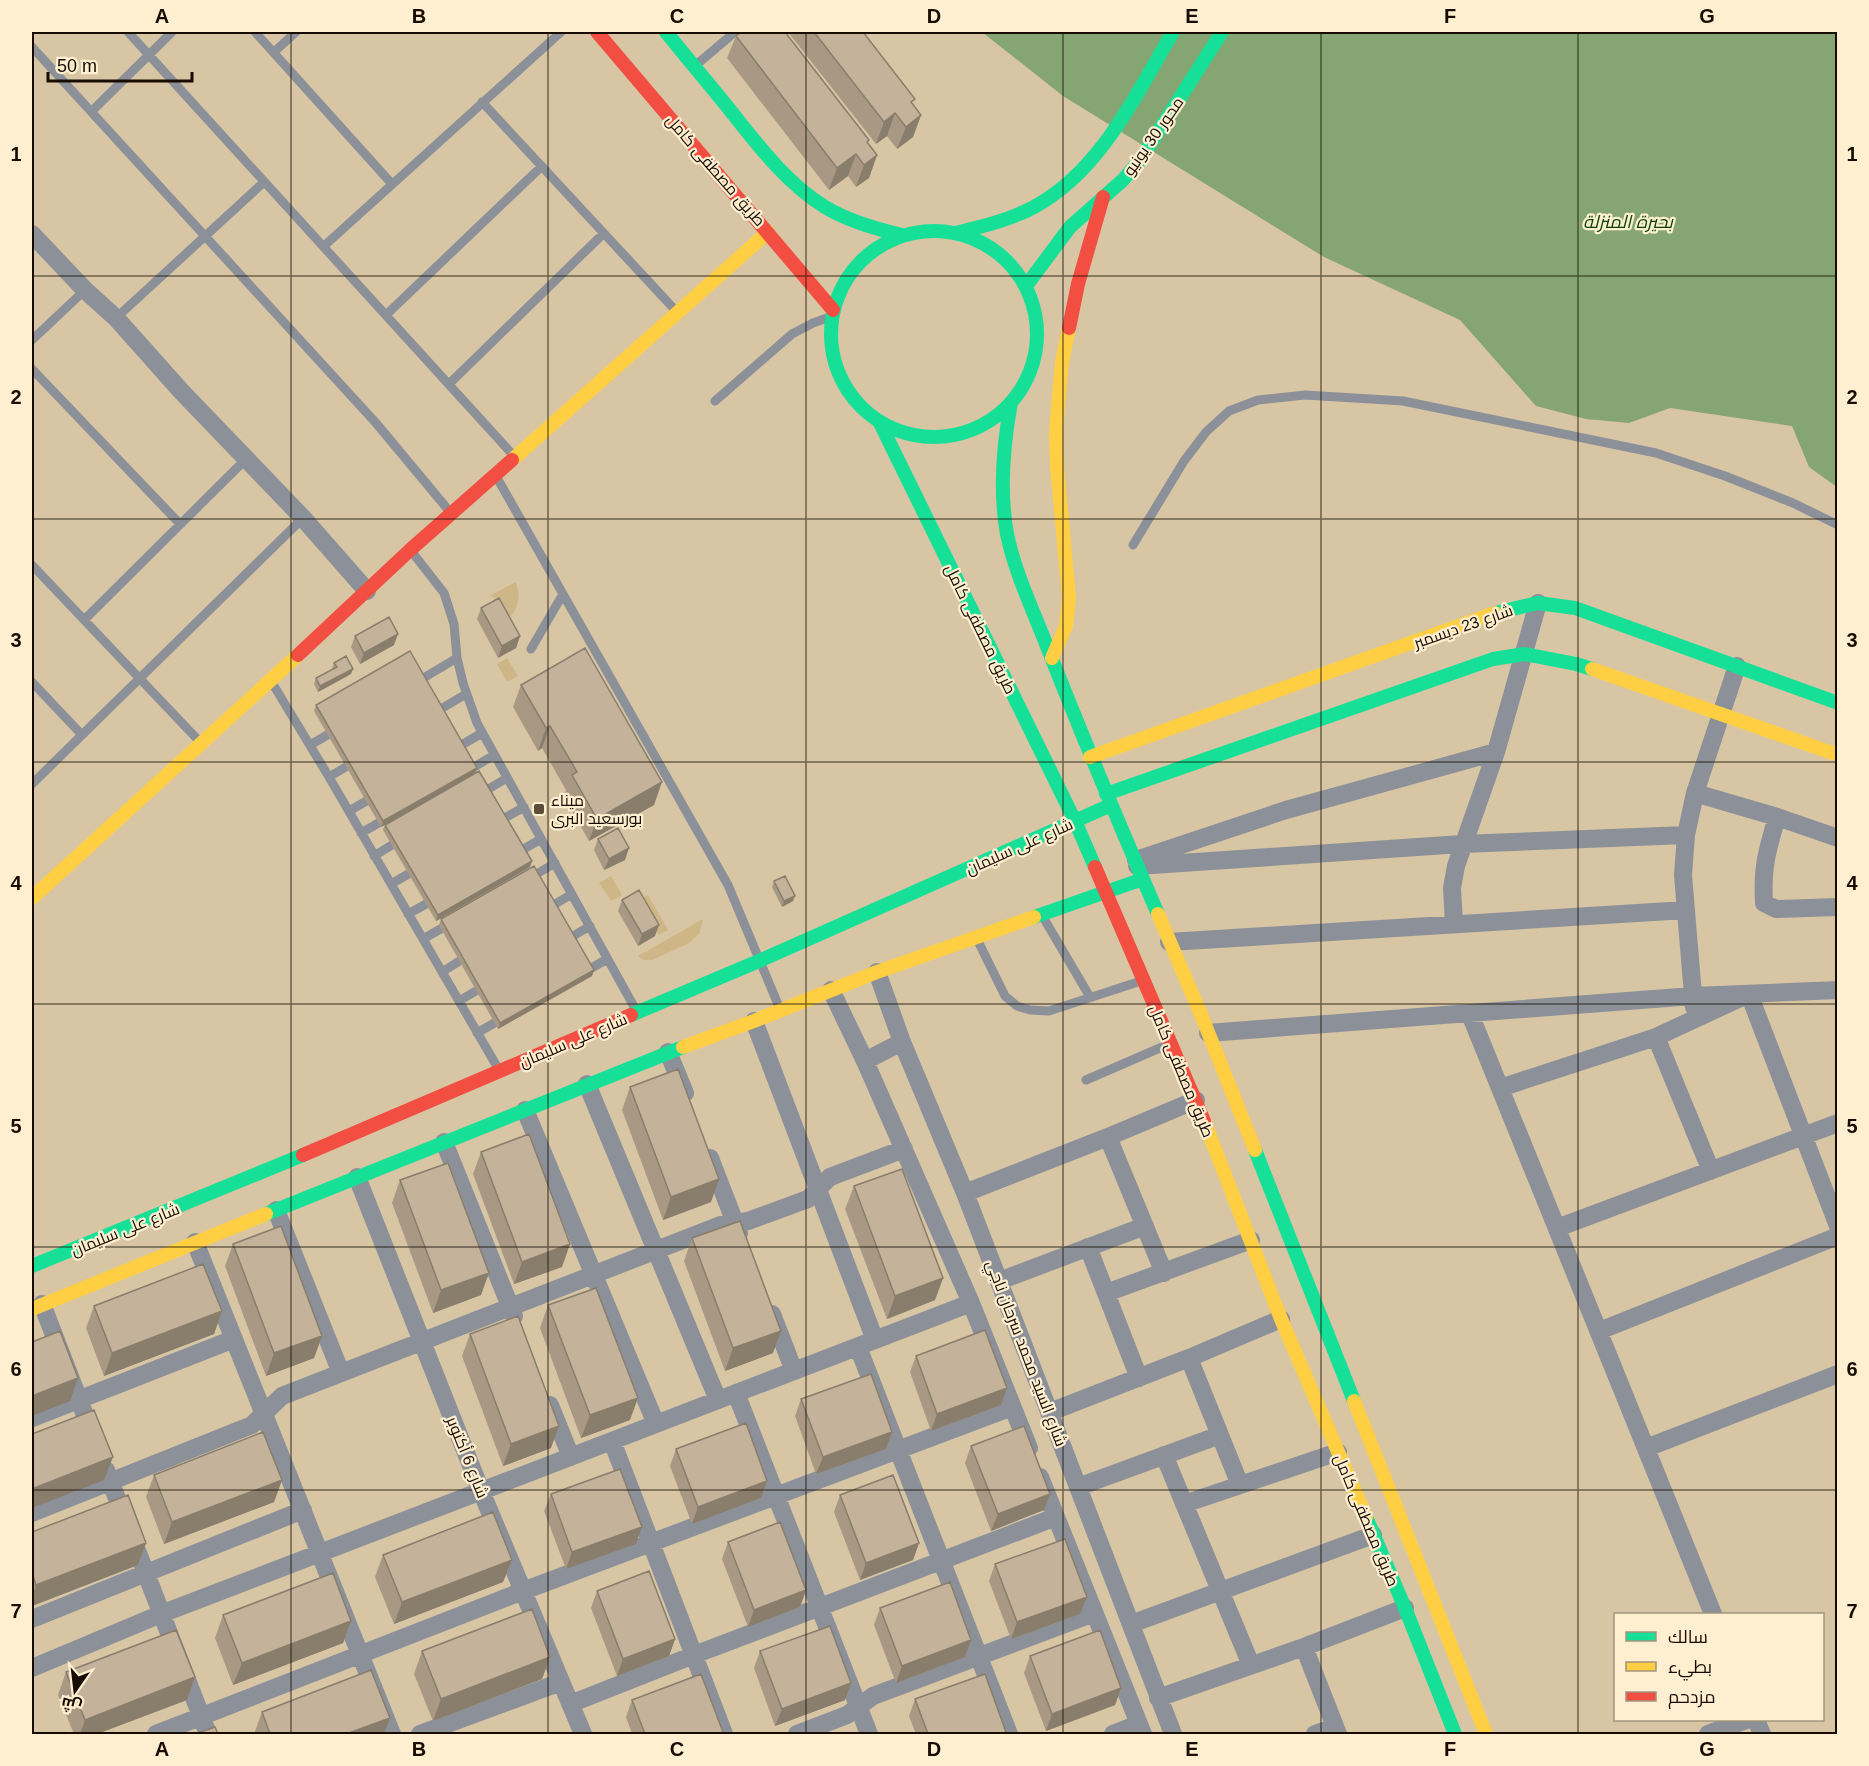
<svg xmlns="http://www.w3.org/2000/svg" width="1869" height="1766" font-family="Arial,Cairo,sans-serif">
	<rect width="100%" height="100%" fill="#d7c5a4"/>
	<path fill="#cfb687" d="M516 582C520 595 520 606 510 617L491 595Z
		M507 658 518 676 507 682 497 664Z
		M611 876 622 895 611 901 599 883Z
		M648 895 668 930 659 935 638 900Z
		M703 919 699 934 689 943 652 960H644L638 956Z"/>
	<path fill="#85a672" d="M982 32H1837V487L1809 467 1792 426 1670 408 1629 423 1586 419 1536 406 1460 320 1324 257 1063 96Z"/>
	<g fill="none" stroke-linecap="round" stroke-linejoin="round">
		<path stroke="#8c9199" stroke-width="9" d="M128 32 514 456
			M255 32 392 184
			M32 47 376 423 450 512
			M274 52 296 32
			M696 65 735 32
			M482 102 676 311
			M92 111 172 32
			M324 246 561 32
			M386 315 542 166
			M116 318 264 182
			M32 340 85 290
			M32 369 180 524
			M449 384 603 234
			M715 401 792 334 813 323 830 317
			M496 476 728 885 780 1009
			M1133 545 1184 461 1206 432 1229 411 1258 400 1305 395 1403 401 1656 453 1725 476 1793 503 1838 525
			M412 552 444 593 454 624 457 658 463 683 477 723 637 1012
			M32 565 200 742
			M84 620 246 459
			M531 649 563 594
			M271 681 329 777 499 1070
			M32 682 82 735
			M415 683 457 658
			M434 713 466 694
			M310 745 336 730
			M453 750 482 733
			M466 772 494 755
			M329 777 356 761
			M32 784 303 518
			M480 794 507 778
			M349 811 377 795
			M496 823 524 807
			M361 833 389 817
			M515 854 541 839
			M374 856 400 840
			M528 879 555 863
			M391 884 417 869
			M545 910 572 894
			M408 914 435 899
			M1043 917 1090 997
			M423 939 451 923
			M977 939 1005 996 1017 1006 1030 1010 1049 1011 1141 981
			M563 942 590 926
			M442 972 469 955
			M583 973 607 959
			M459 1001 486 985
			M477 1033 503 1018
			M1086 1080 1169 1044"/>
		<path stroke="#8c9199" stroke-width="18" d="M32 234 85 290 116 318 181 391 303 518 367 591
			M1695 793 1777 817 1838 838
			M1777 817C1767 851 1762 867 1764 903L1776 909 1838 907
			M1136 860 1286 810 1496 752
			M1137 866 1462 844 1686 835
			M1454 924 1452 888 1456 866 1496 752 1538 603
			M1169 942 1686 910
			M877 972 902 1042 965 1193 1173 1734
			M831 990 865 1061 971 1303 1029 1448
			M1694 1007 1683 875 1686 835 1695 793 1737 666
			M1470 1014 1713 1614
			M754 1021 875 1340
			M1208 1033 1693 996 1838 990
			M1656 1037 1711 1171
			M668 1052 685 1093
			M865 1061 902 1042
			M587 1084 718 1400
			M1500 1088 1656 1037 1749 994 1838 1226
			M525 1110 656 1424
			M1108 1137 1164 1273
			M444 1142 514 1316
			M710 1158 739 1233
			M357 1177 481 1491 583 1734
			M965 1193 1108 1137 1196 1100
			M276 1210 341 1373
			M1557 1228 1838 1123
			M195 1242 392 1734
			M1088 1247 1139 1378
			M999 1281 1145 1226
			M1106 1293 1251 1240
			M42 1304 93 1436
			M772 1314 794 1371
			M1599 1331 1838 1236
			M858 1347 1009 1734
			M1189 1358 1240 1485
			M736 1393 869 1734
			M550 1405 571 1457
			M1050 1412 1189 1358 1281 1319
			M32 1418 234 1339
			M612 1441 724 1734
			M1646 1448 1838 1374
			M1164 1455 1251 1665
			M106 1470 208 1734
			M1040 1477 1143 1734
			M1078 1487 1220 1435
			M1184 1504 1338 1452
			M32 1513 252 1425 282 1396 721 1225 748 1221 808 1199 830 1177 904 1149
			M32 1619 303 1510
			M1131 1624 1373 1535
			M1304 1647 1338 1734
			M32 1668 161 1614 971 1303
			M1158 1698 1304 1647 1405 1608
			M570 1704 694 1655 1056 1517
			M1756 1720 1762 1734
			M156 1734 523 1591 1012 1407
			M420 1734 561 1682
			M797 1734 847 1715 873 1696 1094 1613
			M1113 1734 1139 1724
			M1315 1734 1335 1727
			M1708 1734 1746 1720"/>
		<path stroke="#16e098" stroke-width="14" d="M666 32C687 58 709 84 730 110 758 145 786 183 825 207 848 221 876 229 902 235
			M831 334a103 103 0 1 1 206 0a103 103 0 1 1-206 0Z
			M956 233C983 226 1010 220 1034 207 1101 171 1136 94 1173 32
			M1026 286 1070 227 1123 180 1140 160 1222 32
			M1011 403C1003 446 999 490 1007 534 1015 573 1034 612 1048 649 1083 738 1120 826 1158 914
			M879 421 1075 821 1095 867
			M1495 613 1538 603 1575 608 1838 703
			M1106 794 1493 659 1525 654 1576 664 1592 669
			M1034 917 1143 879
			M631 1015 759 961 1111 805
			M1255 1150 1354 1401
			M266 1214 683 1047
			M32 1266 303 1155
			M1366 1517 1405 1608 1455 1734"/>
		<path stroke="#ffcf43" stroke-width="14" d="M512 460 768 232
			M1052 658 1066 626 1069 598 1057 466 1056 431 1062 362 1069 328
			M1592 669 1838 755
			M1090 757 1495 613
			M32 898 298 655
			M1158 914 1202 1017 1255 1150
			M683 1047 754 1021 877 972 1034 917
			M1204 1121 1281 1319 1366 1517
			M32 1309 266 1214
			M1354 1401 1486 1734"/>
		<path stroke="#f24e42" stroke-width="14" d="M597 32 833 310
			M1069 328 1078 284 1103 197
			M298 655 410 550 512 460
			M1095 867 1204 1121
			M303 1155 631 1015"/>
	</g>
	<path fill="#a99984" d="M788 32H863L921 115 913 137 897 149 887 136 876 144Z
		M736 36 868 143 877 155 869 178 856 187 848 176 829 190 727 58Z
		M481 608 520 636 516 648 498 658 477 619Z
		M355 636 394 645 360 664 351 647Z
		M334 663 351 674 318 692 314 684 316 678 333 670 332 669Z
		M521 685 654 805 589 841 564 797 566 790 542 748 538 751 513 707Z
		M316 705 477 768 476 773 530 867 436 921 383 830 385 825 417 806 381 827 314 711Z
		M598 839 625 860 604 870 594 850Z
		M774 881 793 901 782 907 772 887Z
		M622 900 655 936 638 946 618 911Z
		M441 919 592 976 498 1029 439 925Z
		M630 1087 711 1202 663 1220 622 1110Z
		M481 1152 562 1267 514 1284 473 1174Z
		M400 1180 481 1295 433 1313 392 1203Z
		M854 1186 943 1278 935 1300 887 1319 845 1209Z
		M692 1238 773 1353 725 1371 684 1261Z
		M233 1244 322 1336 314 1358 266 1376 225 1266Z
		M548 1305 630 1420 581 1438 540 1328Z
		M94 1306 222 1311 214 1334 104 1376 86 1328Z
		M470 1334 551 1448 503 1466 462 1356Z
		M916 1356 1007 1388 1001 1405 931 1431 910 1372Z
		M801 1399 892 1432 886 1449 816 1474 795 1416Z
		M971 1446 1044 1510 991 1531 965 1463Z
		M676 1449 761 1498 692 1524 670 1466Z
		M154 1475 282 1480 274 1502 164 1544 146 1497Z
		M551 1494 636 1544 566 1569 544 1511Z
		M840 1495 919 1543 913 1560 860 1580 834 1512Z
		M32 1532 146 1543 138 1565 32 1606Z
		M728 1542 806 1590 800 1607 748 1627 722 1559Z
		M383 1555 512 1560 503 1582 394 1624 375 1577Z
		M995 1564 1080 1614 1011 1639 989 1581Z
		M597 1591 675 1639 669 1656 617 1676 591 1608Z
		M880 1608 971 1640 965 1657 896 1683 874 1625Z
		M223 1615 351 1621 343 1643 233 1685 215 1638Z
		M422 1651 550 1657 542 1679 433 1721 414 1674Z
		M760 1651 845 1700 775 1726 754 1668Z
		M1030 1656 1121 1688 1115 1705 1046 1731 1024 1673Z
		M66 1672 195 1677 187 1700 97 1734H74L58 1695Z
		M915 1699 1005 1734H916L909 1716Z
		M632 1700 722 1734H632L626 1717Z
		M262 1712 384 1734H254Z"/>
	<path fill="#897d6c" d="M895 113 887 136 876 144 884 122Z
		M921 115 913 137 897 149 906 127Z
		M856 154 848 176 829 190 837 168Z
		M877 155 869 178 856 187 864 165Z
		M398 634 394 645 360 664 364 653Z
		M520 636 516 648 498 658 502 646Z
		M353 669 351 674 318 692 320 686Z
		M550 726 542 748 538 751 546 728Z
		M477 768 475 773 381 827 383 821Z
		M662 782 654 805 589 841 597 819Z
		M629 848 625 860 604 870 609 859Z
		M532 861 530 867 436 921 438 915Z
		M795 896 793 901 782 907 784 901Z
		M659 925 655 936 638 946 642 934Z
		M594 970 592 976 498 1029 500 1023Z
		M719 1179 711 1202 663 1220 671 1197Z
		M570 1244 562 1267 514 1284 522 1262Z
		M489 1273 481 1295 433 1313 441 1290Z
		M943 1278 935 1300 887 1319 895 1296Z
		M222 1311 214 1334 104 1376 112 1353Z
		M781 1331 773 1353 725 1371 733 1348Z
		M322 1336 314 1358 266 1376 274 1353Z
		M78 1378 70 1401 32 1416V1396Z
		M1007 1388 1001 1405 931 1431 937 1414Z
		M638 1398 630 1420 581 1438 590 1415Z
		M559 1426 551 1448 503 1466 511 1444Z
		M892 1432 886 1449 816 1474 823 1457Z
		M113 1457 104 1480 32 1508V1489Z
		M282 1480 274 1502 164 1544 172 1522Z
		M767 1481 761 1498 692 1524 698 1507Z
		M1050 1494 1044 1510 991 1531 998 1514Z
		M642 1527 636 1544 566 1569 572 1552Z
		M146 1543 138 1565 32 1606V1598L36 1585Z
		M919 1543 913 1560 860 1580 866 1563Z
		M512 1560 503 1582 394 1624 402 1602Z
		M806 1590 800 1607 748 1627 754 1610Z
		M1087 1597 1080 1614 1011 1639 1017 1622Z
		M351 1621 343 1643 233 1685 242 1663Z
		M675 1639 669 1656 617 1676 623 1659Z
		M971 1640 965 1657 896 1683 902 1666Z
		M550 1657 542 1679 433 1721 441 1699Z
		M195 1677 187 1700 97 1734H80L85 1720Z
		M851 1683 845 1700 775 1726 782 1709Z
		M1121 1688 1115 1705 1046 1731 1052 1714Z
		M390 1718 384 1734H346Z"/>
	<path fill="#c4b29a" stroke="#897d6c" stroke-width="1.5" d="M741 32H785L869 140 867 142 877 155 864 165 856 154 837 168 736 36Z
		M814 32H863L915 99 911 102 921 115 906 127 895 113 884 122Z
		M499 598 520 636 502 646 481 608Z
		M389 617 398 634 364 653 355 636Z
		M585 648 662 782 597 819 572 775 577 772 550 726 546 728 521 685Z
		M410 651 477 768 383 821 316 705Z
		M346 656 353 669 320 686 316 678 337 667 334 663Z
		M479 771 532 861 438 915 385 825Z
		M618 828 629 848 609 859 598 839Z
		M534 866 594 970 500 1023 441 919Z
		M785 876 795 896 784 901 774 881Z
		M639 890 659 925 642 934 622 900Z
		M678 1069 719 1179 671 1197 630 1087Z
		M529 1134 570 1244 522 1262 481 1152Z
		M448 1163 489 1273 441 1290 400 1180Z
		M902 1169 943 1278 895 1296 854 1186Z
		M740 1221 781 1331 733 1348 692 1238Z
		M281 1226 322 1336 274 1353 233 1244Z
		M203 1264 222 1311 112 1353 94 1306Z
		M596 1288 638 1398 590 1415 548 1305Z
		M518 1316 559 1426 511 1444 470 1334Z
		M985 1330 1007 1388 937 1414 916 1356Z
		M60 1331 78 1378 32 1396V1342Z
		M871 1374 892 1432 823 1457 801 1399Z
		M94 1410 113 1457 32 1489V1434Z
		M746 1423 767 1481 698 1507 676 1449Z
		M1024 1426 1050 1494 998 1514 971 1446Z
		M263 1432 282 1480 172 1522 154 1475Z
		M620 1469 642 1527 572 1552 551 1494Z
		M893 1475 919 1543 866 1563 840 1495Z
		M128 1495 146 1543 36 1585 32 1573V1532Z
		M493 1512 512 1560 402 1602 383 1555Z
		M780 1522 806 1590 754 1610 728 1542Z
		M1065 1539 1087 1597 1017 1622 995 1564Z
		M649 1571 675 1639 623 1659 597 1591Z
		M333 1573 351 1621 242 1663 223 1615Z
		M950 1582 971 1640 902 1666 880 1608Z
		M532 1609 550 1657 441 1699 422 1651Z
		M830 1626 851 1683 782 1709 760 1651Z
		M176 1630 195 1677 85 1720 66 1672Z
		M1100 1630 1121 1688 1052 1714 1030 1656Z
		M371 1670 390 1718 346 1734H270L262 1712Z
		M701 1674 723 1732 716 1734H645L632 1700Z
		M985 1674 1006 1732 998 1734H928L915 1699Z
		M215 1727 218 1734H195Z"/>
	<path fill="none" stroke="#180c00" stroke-width="1.5" stroke-opacity="0.55" d="M291 32V1734M548 32V1734M806 32V1734M1063 32V1734M1321 32V1734M1578 32V1734M32 276H1838M32 519H1838M32 762H1838M32 1004H1838M32 1247H1838M32 1490H1838"/>
	<rect fill="#5b4d39" stroke="#ffefd1" stroke-width="2" x="533" y="803" width="12" height="12" rx="3"/>
	<g text-anchor="middle" stroke-width="4.5" stroke-linejoin="round" paint-order="stroke">
		<g font-size="16" fill="#180c00" stroke="#ffefd1">
			<text transform="translate(1153 136) rotate(-55)" y="6">محور 30 يونيو</text>
			<text transform="translate(716 170) rotate(49)" y="6">طريق مصطفى كامل</text>
			<text transform="translate(1463 626) rotate(-19)" y="6">شارع 23 ديسمبر</text>
			<text transform="translate(981 629) rotate(64)" y="6">طريق مصطفى كامل</text>
			<text transform="translate(1019 846) rotate(-24)" y="6">شارع على سليمان</text>
			<text transform="translate(573 1040) rotate(-23)" y="6">شارع على سليمان</text>
			<text transform="translate(1182 1071) rotate(67)" y="6">طريق مصطفى كامل</text>
			<text transform="translate(125 1229) rotate(-22)" y="6">شارع على سليمان</text>
			<text transform="translate(1027 1353) rotate(69)" y="6">شارع السيد محمد سرحان ناجي</text>
			<text transform="translate(468 1457) rotate(68)" y="6">شارع 6 أكتوبر</text>
			<text transform="translate(1367 1520) rotate(67)" y="6">طريق مصطفى كامل</text>
		</g>
		<g font-size="16" fill="#180c00" stroke="#ffefd1" text-anchor="start">
			<text x="551" y="806">ميناء<tspan x="551" dy="18">بورسعيد البرى</tspan></text>
		</g>
		<g font-size="18" font-style="italic" fill="#074304" stroke="#ffefd1">
			<text x="1628" y="228">بحيرة المنزلة</text>
		</g>
	</g>
	<rect width="1869" height="1766" fill="none" stroke="#ffefd1" stroke-width="66"/>
	<rect x="1614" y="1613" width="210" height="108" fill="#ffefd1" stroke="#a3947d" stroke-width="1.5"/>
	<rect x="1626" y="1632" width="30" height="9" fill="#16e098" stroke="#a3947d" stroke-width="1.5"/>
	<text x="1668" y="1643" font-size="18" fill="#180c00">سالك</text>
	<rect x="1626" y="1662" width="30" height="9" fill="#ffcf43" stroke="#a3947d" stroke-width="1.5"/>
	<text x="1668" y="1673" font-size="18" fill="#180c00">بطيء</text>
	<rect x="1626" y="1692" width="30" height="9" fill="#f24e42" stroke="#a3947d" stroke-width="1.5"/>
	<text x="1668" y="1703" font-size="18" fill="#180c00">مزدحم</text>
	<g transform="translate(75 1691) rotate(194)" stroke="#ffefd1" stroke-width="4.5" paint-order="stroke">
	<path d="M0-4.5L10 22L0 15L-10 22Z" fill="#180c00"/>
	<text y="-9" font-size="16" font-weight="bold" text-anchor="middle" fill="#180c00">ش</text>
	</g>
	<path d="M48 72v9h144v-9" fill="none" stroke="#180c00" stroke-width="3"/>
	<text x="57" y="72" font-size="18" fill="#180c00" stroke="#ffefd1" stroke-width="4.5" paint-order="stroke">50 m</text>
	<rect x="33" y="33" width="1803" height="1700" fill="none" stroke="#180c00" stroke-width="2"/>
	<g font-size="20" text-anchor="middle" font-weight="bold" fill="#180c00">
		<text x="162" y="23">A</text>
		<text x="419" y="23">B</text>
		<text x="677" y="23">C</text>
		<text x="934" y="23">D</text>
		<text x="1192" y="23">E</text>
		<text x="1450" y="23">F</text>
		<text x="1707" y="23">G</text>
		<text x="16" y="161">1</text>
		<text x="1852" y="161">1</text>
		<text x="16" y="404">2</text>
		<text x="1852" y="404">2</text>
		<text x="16" y="647">3</text>
		<text x="1852" y="647">3</text>
		<text x="16" y="890">4</text>
		<text x="1852" y="890">4</text>
		<text x="16" y="1133">5</text>
		<text x="1852" y="1133">5</text>
		<text x="16" y="1376">6</text>
		<text x="1852" y="1376">6</text>
		<text x="16" y="1618">7</text>
		<text x="1852" y="1618">7</text>
		<text x="162" y="1756">A</text>
		<text x="419" y="1756">B</text>
		<text x="677" y="1756">C</text>
		<text x="934" y="1756">D</text>
		<text x="1192" y="1756">E</text>
		<text x="1450" y="1756">F</text>
		<text x="1707" y="1756">G</text>
	</g>
</svg>
